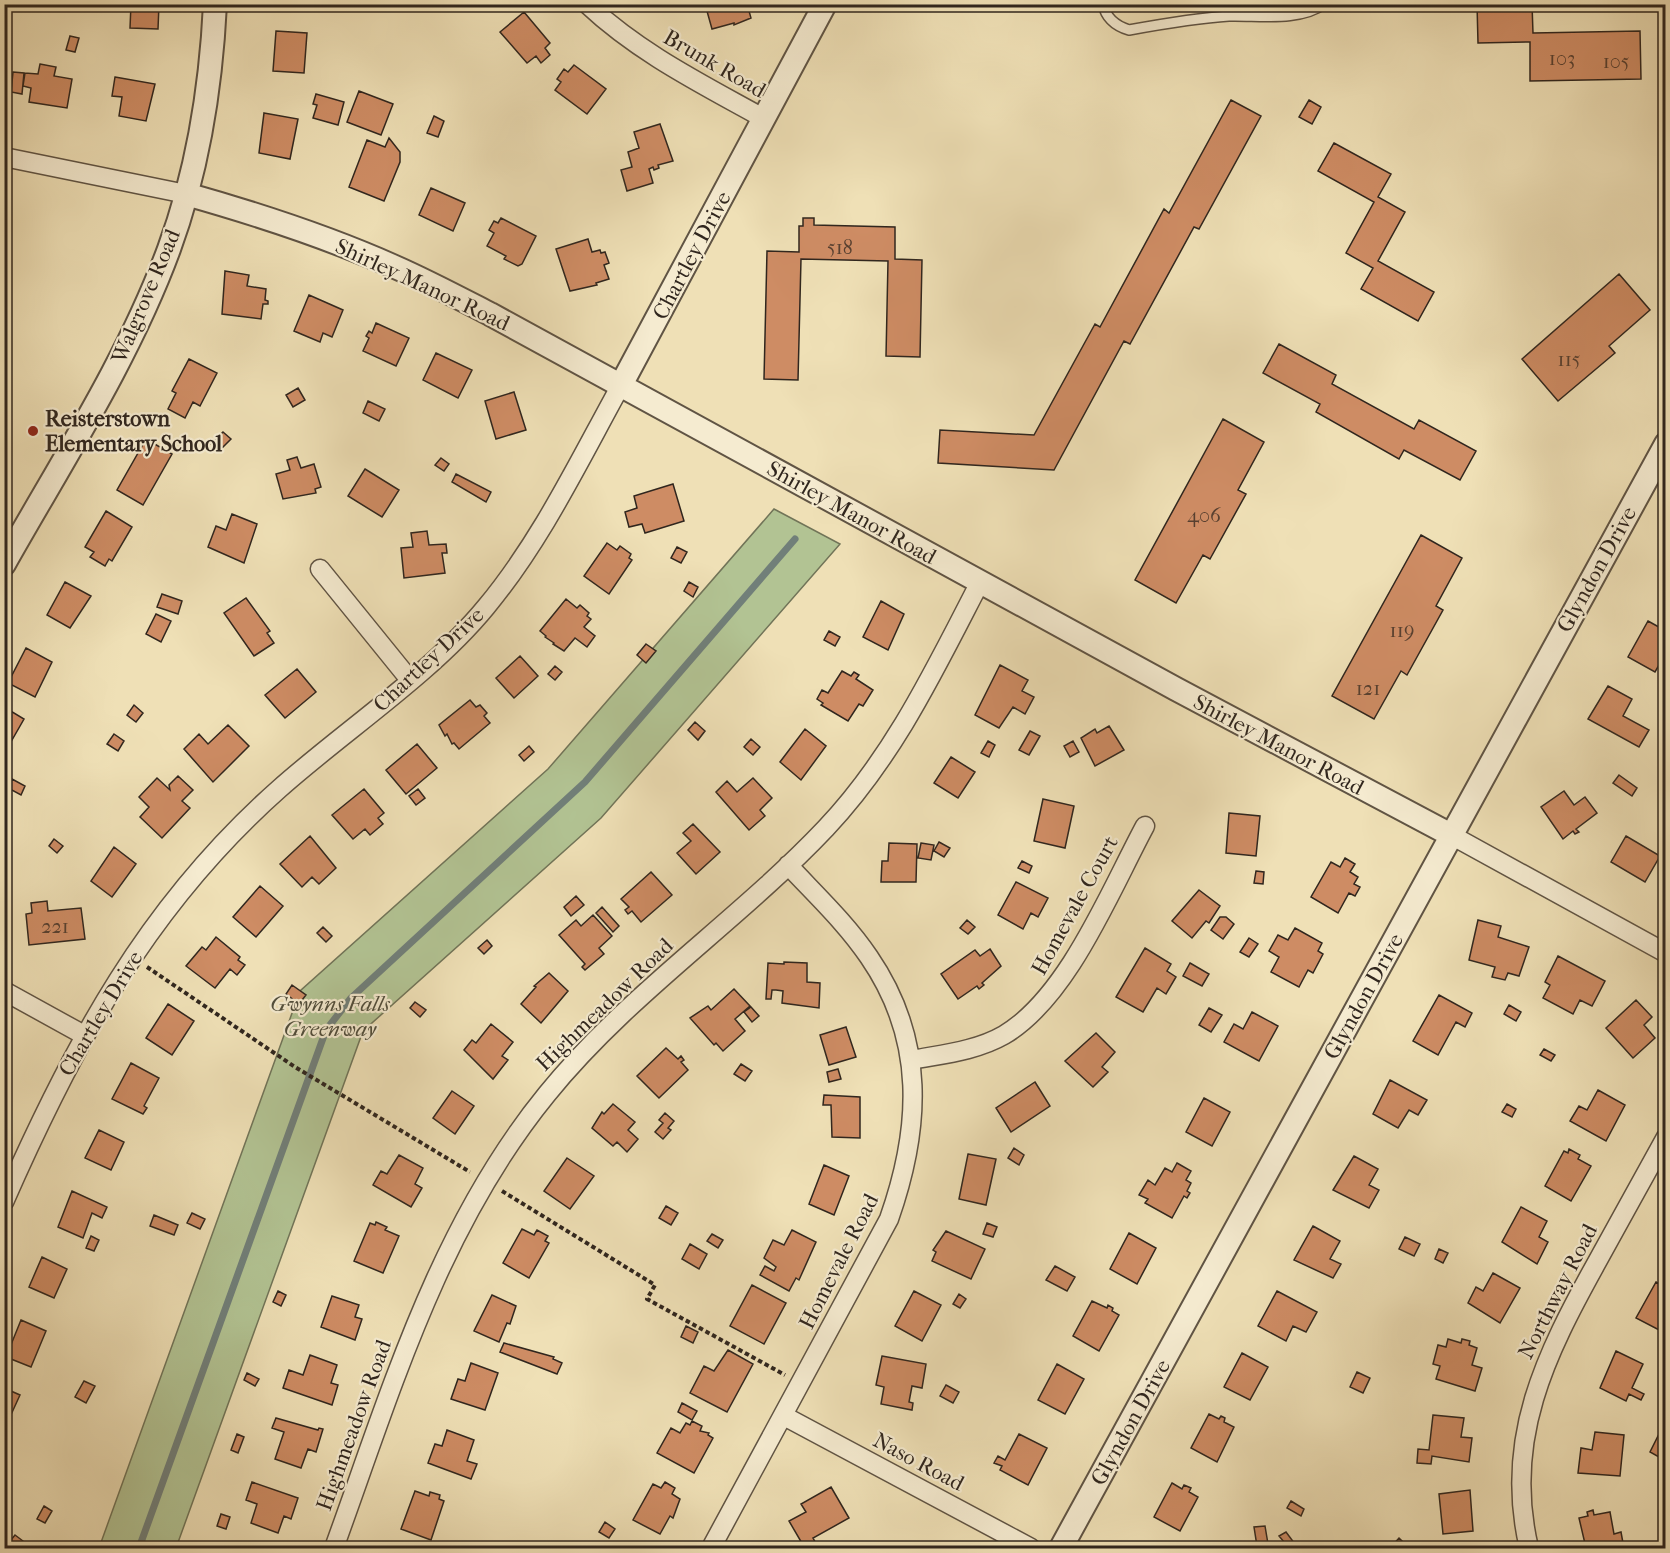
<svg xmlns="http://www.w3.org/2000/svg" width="1670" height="1553" font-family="'IM FELL French Canon',serif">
	<rect width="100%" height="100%" fill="#efe0b6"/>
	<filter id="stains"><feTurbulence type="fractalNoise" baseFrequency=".00333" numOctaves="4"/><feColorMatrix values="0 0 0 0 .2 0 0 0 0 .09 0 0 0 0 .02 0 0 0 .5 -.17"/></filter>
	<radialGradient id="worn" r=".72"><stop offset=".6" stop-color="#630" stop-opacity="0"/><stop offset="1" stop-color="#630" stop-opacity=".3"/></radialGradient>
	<path fill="#b2c393" stroke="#717458" stroke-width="1.5" d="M774 509 840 544 601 818 363 1031 176 1548H99L300 991 548 769Z"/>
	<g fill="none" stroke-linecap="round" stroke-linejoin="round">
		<path stroke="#717f79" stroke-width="7" d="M139 1548 326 1030 351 998 585 782 795 539"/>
	</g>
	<path fill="#ce8c64" stroke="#30261e" stroke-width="1.5" d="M131 4H159L158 29 130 28Z
		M705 4H747L751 18 734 25V23L712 29Z
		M1477 4H1532L1533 33 1640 31 1641 79 1530 81V42L1478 43Z
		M524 12 550 43 545 48 550 55 541 63 536 56 527 63 500 32Z
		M276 31 307 33 304 73 273 71Z
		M70 36 79 38 75 52 66 50Z
		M40 64 56 67 54 76 72 79 67 108 29 102 31 88 23 86 25 73 38 74Z
		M574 65 606 89 587 114 555 90 561 82 557 79 564 69 568 72Z
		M13 72 24 73 22 94 11 92Z
		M115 77 155 84 146 121 119 116 122 97 112 96Z
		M359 91 393 104 381 135 347 122Z
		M316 94 344 102 338 125 313 118 317 105 313 104Z
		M1231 100 1261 116 1199 229 1194 227 1130 344 1124 341 1054 470 938 463 940 430 1034 435 1095 324 1100 327 1164 209 1169 213Z
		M1309 100 1321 107 1312 124 1299 117Z
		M264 113 298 119 290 159 259 153Z
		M434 116 444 121 438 137 427 133Z
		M660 124 673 161 658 165 659 168 654 170 653 167 649 169 653 183 627 191 621 170 632 167 628 152 639 148 634 132Z
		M389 138 400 152V162L384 201 349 187 367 140 385 147Z
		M1334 143 1391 174 1378 197 1405 212 1378 261 1434 292 1418 321 1361 289 1373 268 1346 253 1374 202 1318 171Z
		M431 188 465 203 453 231 419 215Z
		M501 218 536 236 522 264 518 266 504 259 506 256 487 246 494 233 489 230 494 221 498 223Z
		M803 218H814V225L895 227V259L922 260 920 357 886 356 888 261 801 259 798 380 764 379 767 251 799 252V226H803Z
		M588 239 592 252 600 250 601 253 605 252 609 263 604 265 609 279 596 283 597 285 570 291 556 249Z
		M225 271 249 275 247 286 266 289 265 300 268 301V304H263L261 319 222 314Z
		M1619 274 1650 310 1609 346 1615 353 1558 401 1522 359Z
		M309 295 343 310 332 337 323 333 320 342 294 331Z
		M376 323 409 338 396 366 363 351 369 338 366 336 369 331 372 333Z
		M1279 344 1336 375 1332 384 1414 429 1419 420 1476 451 1460 480 1404 450 1399 459 1316 412 1320 404 1263 373Z
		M436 353 472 370 458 398 423 380Z
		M189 359 217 373 200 406 193 402 185 418 168 409 176 393 172 391Z
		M298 388 305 400 293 407 286 395Z
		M514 392 526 430 496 439 485 401Z
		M368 401 385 409 379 421 363 413Z
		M1223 419 1264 442 1238 490 1246 494 1210 559 1203 555 1176 603 1135 580Z
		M223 432 231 439 219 451 211 444Z
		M146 439 172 454 143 505 117 490Z
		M297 457 301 468 314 464 321 487 315 489 316 493 283 499 276 474 290 470 287 460Z
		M441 458 449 464 444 471 435 465Z
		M365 469 399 490 382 517 348 496Z
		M456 474 491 492 486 502 452 482Z
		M673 484 684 521 645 533 642 524 629 527 625 512 637 508 634 496Z
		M106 511 132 527 112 561 109 559 105 566 90 557 94 552 85 547Z
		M232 514 257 524 244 563 208 547 216 526 226 530Z
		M427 531 429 545 446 544 447 553H442L445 573 404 578 401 548 413 547 411 533Z
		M1421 535 1462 558 1436 606 1443 610 1407 675 1401 671 1374 719 1332 696Z
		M607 543 617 550 620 546 631 554 629 558 632 560 609 594 584 576Z
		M677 547 687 552 681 563 671 558Z
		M65 582 91 596 70 628 47 615Z
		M689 582 698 587 693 597 684 591Z
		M162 594 182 601 178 614 157 607Z
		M246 598 270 631 267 633 274 643 254 656 224 613Z
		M566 599 577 608 580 605 589 613 587 616 591 619 584 627 595 636 587 647 575 638 564 651 553 644 554 643 545 637 546 636 540 631Z
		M881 601 904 614 888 650 863 637Z
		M156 614 171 621 161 642 146 634Z
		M1648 621 1666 631V653L1655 672 1628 657Z
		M829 631 840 637 835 646 824 640Z
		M646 644 656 651 646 663 637 655Z
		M26 648 52 662 35 697 8 683Z
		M520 656 538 676 514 698 496 678Z
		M1000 665 1028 680 1022 691 1034 697 1025 714 1013 707 999 728 975 715Z
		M555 666 562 672 555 680 548 674Z
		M297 669 316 692 285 718 265 695Z
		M842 671 851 676 854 672 859 675 856 679 873 690 863 706 859 704 848 721 821 705 823 703 817 699 822 690 828 693Z
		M1608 686 1632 699 1623 716 1649 730 1639 747 1588 719Z
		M470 700 476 707 480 705 487 713 484 716 490 723 459 749 454 743 452 744 447 734 445 736 439 725Z
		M134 705 143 713 136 722 127 715Z
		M4 707 24 719 4 754Z
		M695 722 705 731 698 740 688 730Z
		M228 725 249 746 213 782 184 749 199 734 208 744Z
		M1109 726 1124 750 1095 766 1081 738 1095 729 1097 733Z
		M805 729 826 746 801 780 780 762Z
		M1030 731 1040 736 1029 755 1019 750Z
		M114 734 124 741 118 751 107 744Z
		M751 739 760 747 753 755 744 747Z
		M988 741 995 745 989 757 981 753Z
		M1073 741 1079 752 1070 757 1064 746Z
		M417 744 437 768 406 794 386 770Z
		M529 746 534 752 524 761 519 755Z
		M951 757 975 772 958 798 934 783Z
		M1619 775 1637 788 1632 796 1613 783Z
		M178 776 193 790 182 801 190 808 162 838 140 817 149 807 139 797 157 778 170 790 169 785Z
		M753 778 772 798 760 810 765 816 749 830 716 792 727 781 737 792Z
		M12 779 25 786 21 795 8 788Z
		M364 789 384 813 378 818 383 824 370 835 365 829 353 839 332 815Z
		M418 789 425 798 416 805 409 796Z
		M1564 791 1574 805 1585 797 1597 813 1576 829 1579 832 1575 834 1573 831 1563 839 1541 807Z
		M1043 799 1074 806 1065 848 1034 841Z
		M1229 813 1260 816 1256 856 1226 853Z
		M693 824 720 852 696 874 677 853 691 841 683 833Z
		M310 836 336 868 319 884 312 877 302 887 280 864Z
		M1626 836 1660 856 1645 882 1611 862Z
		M54 839 63 846 57 853 49 846Z
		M4 841 11 843 6 861 4 860Z
		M939 842 950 848 944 857 934 851Z
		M889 843 917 844 916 882H881L882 861H888Z
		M921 843 934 845 931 860 918 858Z
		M114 847 136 864 112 897 91 881Z
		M1345 858 1355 864 1350 872 1358 877 1354 884 1360 887 1355 896 1349 893 1338 913 1311 897 1331 862 1340 867Z
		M1022 861 1032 866 1029 873 1018 868Z
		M1256 871 1264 872 1263 884 1254 883Z
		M651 872 672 895 641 922 632 911 628 914 625 910 629 907 621 899Z
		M1016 882 1048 898 1038 917 1031 913 1023 929 998 915Z
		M260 886 283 906 256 937 233 917Z
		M1199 890 1220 906 1209 923 1206 921 1192 938 1172 921Z
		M576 896 584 905 571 916 564 907Z
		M47 901 48 911 81 908 85 939 29 945 26 914 32 913 31 903Z
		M602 907 619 926 613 932 596 913Z
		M593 915 612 936 599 948 604 954 585 970 582 967 585 964 559 935 576 920 581 926Z
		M1220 917H1226L1234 924 1223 939 1211 930Z
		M967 920 975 927 968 934 960 928Z
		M1478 920 1501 926 1498 937 1529 947 1519 976 1508 973 1505 980 1492 977 1495 967 1469 960Z
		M323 927 332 936 326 942 317 933Z
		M1295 928 1322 943 1318 951 1323 954 1313 973 1308 970 1299 987 1271 972 1279 957 1269 951 1278 935 1288 940Z
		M216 937 240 957 238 960 245 965 237 975 230 969 215 988 186 966 202 947 206 950Z
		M1249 938 1258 944 1249 957 1240 952Z
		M487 940 492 946 484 954 478 948Z
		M1145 948 1171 964 1167 971 1176 977 1166 994 1157 988 1143 1012 1116 997Z
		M990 949 1001 966 982 983 984 985 979 989 977 986 958 999 941 974 975 950 980 956Z
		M1558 956 1605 981 1592 1006 1580 1000 1573 1014 1543 998 1550 985 1545 982Z
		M784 962 807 963V982L820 983 819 1008 782 1003 783 991 776 990H772L771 999H766L768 963 784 964Z
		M1190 963 1209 974 1202 986 1183 976Z
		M549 973 568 991 541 1023 521 1004 536 987 534 986Z
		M292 985 306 995 299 1004 286 994Z
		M734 989 750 1006 735 1019 745 1031 723 1051 716 1043 714 1045 690 1018 708 1006 711 1010Z
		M1439 995 1472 1013 1465 1027 1456 1022 1438 1055 1413 1041Z
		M1636 1000 1652 1017 1644 1025 1655 1038 1633 1058 1606 1028Z
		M415 1002 426 1010 420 1017 410 1008Z
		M168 1004 194 1021 172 1055 146 1038Z
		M1509 1005 1521 1012 1516 1021 1504 1014Z
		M751 1007 759 1016 752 1022 744 1012Z
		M1209 1008 1222 1015 1211 1032 1199 1025Z
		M1252 1012 1278 1026 1259 1061 1224 1042 1234 1024 1243 1029Z
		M491 1024 513 1042 502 1056 508 1060 493 1079 464 1050 472 1040 476 1043Z
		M846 1027 856 1057 829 1065 820 1035Z
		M1096 1033 1115 1052 1102 1067 1108 1072 1093 1087 1065 1061Z
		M666 1048 678 1059 681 1056 684 1060 681 1062 688 1070 659 1098 637 1076Z
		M1544 1049 1555 1055 1551 1061 1540 1055Z
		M131 1063 159 1078 144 1106 147 1108 143 1114 112 1099Z
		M741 1064 752 1071 745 1081 734 1074Z
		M838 1069 841 1079 829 1082 827 1072Z
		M1390 1080 1427 1100 1418 1115 1409 1110 1398 1128 1373 1114Z
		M1035 1082 1050 1106 1011 1132 996 1108Z
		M1598 1090 1625 1105 1606 1141 1570 1121 1579 1106 1587 1110Z
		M452 1091 474 1106 455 1134 433 1118Z
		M824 1095 860 1097V1138L832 1137 831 1105H823Z
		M1204 1098 1230 1112 1212 1146 1186 1132Z
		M613 1104 635 1122 628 1130 638 1139 627 1152 617 1142 613 1146 592 1128 602 1112 604 1114Z
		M1507 1104 1516 1109 1512 1117 1502 1112Z
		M665 1113 674 1121 668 1128 671 1130 663 1139 655 1132 663 1123 659 1120Z
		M99 1130 124 1142 111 1170 85 1158Z
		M1014 1148 1024 1155 1019 1165 1008 1158Z
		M1569 1149 1580 1155 1578 1159 1591 1166 1571 1201 1545 1186 1564 1151 1568 1153Z
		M968 1154 996 1159 986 1205 959 1199Z
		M399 1155 423 1168 415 1184 422 1188 411 1207 373 1185 381 1171 387 1174Z
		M1354 1156 1378 1169 1369 1185 1379 1190 1369 1208 1333 1190Z
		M567 1158 594 1176 570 1209 544 1191Z
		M1177 1163 1191 1171 1186 1180 1191 1183 1187 1191 1190 1193 1187 1198 1184 1196 1172 1218 1145 1203 1148 1199 1139 1195 1148 1180 1155 1185 1165 1168 1172 1172Z
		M824 1165 849 1176 834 1215 809 1204Z
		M72 1191 107 1207 102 1218 92 1213 83 1238 58 1227Z
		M666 1206 678 1213 671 1225 659 1218Z
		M1521 1207 1547 1221 1539 1237 1548 1242 1537 1264 1502 1242Z
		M192 1213 205 1219 200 1229 187 1223Z
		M154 1215 178 1225 174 1235 150 1226Z
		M376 1222 387 1227 385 1230 399 1236 383 1273 354 1261 370 1223 375 1225Z
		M987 1223 997 1227 993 1237 983 1234Z
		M1313 1226 1340 1241 1330 1259 1341 1264 1333 1278 1294 1260Z
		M522 1229 534 1235 537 1230 548 1236 545 1241 549 1243 529 1278 503 1263Z
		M792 1230 816 1242 799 1280 796 1278 789 1291 760 1275 765 1266 774 1271 776 1267 764 1258 773 1240 784 1245Z
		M946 1231 985 1249 971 1279 932 1261 936 1252 933 1250Z
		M1129 1233 1156 1248 1137 1284 1110 1269Z
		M712 1234 723 1240 718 1248 707 1241Z
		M91 1236 99 1240 94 1251 86 1248Z
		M1405 1237 1420 1244 1414 1256 1399 1249Z
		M690 1244 707 1254 699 1269 682 1259Z
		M1439 1249 1448 1253 1443 1263 1435 1259Z
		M42 1257 67 1269 54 1298 29 1287Z
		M1055 1266 1075 1277 1067 1291 1046 1280Z
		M1493 1273 1520 1288 1500 1323 1468 1303 1476 1287 1483 1291Z
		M1656 1282 1666 1288V1328L1663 1332 1636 1318Z
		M752 1285 786 1303 764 1344 730 1326Z
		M278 1291 286 1295 281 1306 273 1302Z
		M914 1291 941 1305 922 1341 895 1326Z
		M1277 1291 1317 1312 1306 1332 1293 1326 1286 1341 1258 1326Z
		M959 1294 966 1299 960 1308 953 1304Z
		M492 1295 516 1306 510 1324 507 1323 499 1342 474 1331Z
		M332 1296 359 1305 355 1317 362 1319 355 1340 321 1327Z
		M1092 1301 1107 1308 1108 1305 1113 1308 1112 1311 1119 1315 1099 1351 1073 1336Z
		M21 1320 46 1331 31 1367 6 1357Z
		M686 1326 698 1332 693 1343 681 1337Z
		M1448 1339 1461 1343 1462 1339 1470 1341 1469 1345 1477 1348 1472 1365 1482 1368 1475 1391 1436 1379 1440 1366 1433 1364 1438 1345 1446 1347Z
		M504 1343 554 1357 553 1359 562 1363 557 1374 500 1352Z
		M728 1350 753 1364 727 1412 690 1393 704 1366 714 1371Z
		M1616 1351 1643 1364 1632 1388 1644 1394 1641 1400 1629 1394 1626 1401 1600 1388Z
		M1242 1353 1268 1367 1250 1400 1224 1387Z
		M310 1355 337 1365 331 1383 338 1385 332 1405 283 1388 289 1370 303 1375Z
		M882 1356 926 1364 922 1388 912 1386 909 1402 913 1403 912 1410 881 1404 884 1387 876 1385Z
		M471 1363 498 1373 485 1410 451 1399 458 1379 465 1381Z
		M1057 1364 1084 1379 1065 1414 1038 1400Z
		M1357 1372 1370 1378 1363 1393 1350 1387Z
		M247 1373 259 1379 255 1386 244 1380Z
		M84 1381 95 1386 86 1403 75 1397Z
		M946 1385 959 1392 953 1403 940 1396Z
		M4 1388 20 1395 4 1430Z
		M682 1403 697 1411 692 1420 678 1412Z
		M1209 1414 1219 1419 1221 1416 1225 1418 1224 1422 1234 1427 1217 1462 1191 1448Z
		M1433 1415 1464 1418 1461 1437 1472 1438 1469 1462 1432 1456 1431 1464 1417 1463 1418 1449 1429 1450Z
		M276 1418 318 1430 319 1428 323 1429 316 1452 308 1449 301 1468 275 1459 284 1432 272 1428Z
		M692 1421 702 1426 700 1431 709 1433 708 1435 713 1438 694 1473 657 1453 671 1428 680 1433 686 1423 690 1425Z
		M1662 1428 1666 1430V1461L1650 1452Z
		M447 1430 474 1440 467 1461 477 1464 471 1479 428 1463 435 1444 442 1446Z
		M1595 1432 1624 1435 1620 1476 1578 1473 1581 1448 1592 1450Z
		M237 1434 244 1437 238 1453 231 1450Z
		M1019 1434 1047 1448 1028 1485 1000 1470 1002 1466 994 1463 998 1456 1005 1460Z
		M252 1482 298 1498 291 1519 284 1516 278 1533 251 1523 257 1504 246 1500Z
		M665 1482 675 1488 672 1494 680 1499 673 1518 670 1516 660 1534 633 1520 653 1484 661 1488Z
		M1172 1483 1182 1489 1184 1485 1191 1488 1189 1492 1198 1497 1180 1531 1154 1517Z
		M831 1487 849 1518 813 1538 818 1547 809 1548 806 1544 803 1545 789 1521 806 1512 801 1504Z
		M1470 1490 1473 1531 1443 1534 1439 1494Z
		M415 1491 429 1496 430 1492 440 1495 439 1499 444 1501 431 1540 401 1529Z
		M1291 1501 1304 1509 1301 1516 1287 1508Z
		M44 1506 52 1511 45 1523 37 1519Z
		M1593 1510 1594 1515 1610 1512 1614 1534 1621 1532 1623 1543 1616 1545 1617 1548H1586L1579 1518 1588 1516 1587 1512Z
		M221 1514 230 1517 226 1529 217 1526Z
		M605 1522 615 1529 609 1538 599 1532Z
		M1265 1526 1268 1544 1257 1546 1254 1527Z
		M1286 1532 1295 1544 1289 1548 1279 1536Z
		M15 1535 23 1541 17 1548H9L6 1546Z
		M1399 1538 1406 1545 1402 1548H1390Z"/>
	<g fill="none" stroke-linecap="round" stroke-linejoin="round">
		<defs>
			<path id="service" d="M1103 4C1106 19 1116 26 1129 30 1162 24 1196 18 1229 16 1258 15 1299 22 1324 4"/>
			<path id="minor" d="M587 4C639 53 702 84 763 118
				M4 157 186 194
				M320 569 410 680
				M1451 835 1666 953
				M4 991 84 1035
				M912 1060C943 1054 976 1051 1004 1035 1068 997 1110 891 1145 826
				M4 1202C74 1043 147 906 279 789 344 731 431 674 486 607 541 541 579 461 621 385
				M784 1416 1031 1548
				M334 1548C391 1391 439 1226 547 1094 628 994 738 921 826 828 894 756 935 669 980 582
				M711 1548 889 1219C921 1128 926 1040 869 957 846 923 816 895 788 865
				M1529 1548C1503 1439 1546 1354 1597 1262 1620 1220 1643 1179 1666 1137"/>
			<path id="tertiary" d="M186 194C257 214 328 237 395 267 427 281 459 298 490 314L1176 689 1451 835
				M621 385 825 4
				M4 564C62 461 128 360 169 249 198 170 211 88 215 4
				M1061 1548 1666 444"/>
		</defs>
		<use href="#service" stroke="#605444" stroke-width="12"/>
		<use href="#minor" stroke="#605444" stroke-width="21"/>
		<use href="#tertiary" stroke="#605444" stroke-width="26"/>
		<path stroke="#30261e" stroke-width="4" stroke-dasharray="4.5 3" stroke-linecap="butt" d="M147 967 295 1067 470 1172
			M502 1191 655 1285 647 1299 785 1375"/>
		<use href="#service" stroke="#f5ebd0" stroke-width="9"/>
		<use href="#minor" stroke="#f5ebd0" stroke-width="18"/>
		<use href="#tertiary" stroke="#f5ebd0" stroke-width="22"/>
	</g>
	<circle fill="#8f2418" stroke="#f5ebd0" stroke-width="2" cx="33" cy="431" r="6"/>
	<g text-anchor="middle" stroke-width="4.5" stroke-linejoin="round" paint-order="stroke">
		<g font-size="20" fill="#584030">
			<text x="1562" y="65">103</text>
			<text x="1616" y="68">105</text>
			<text x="840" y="254">518</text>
			<text x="1569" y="366">115</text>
			<text x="1204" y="522">406</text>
			<text x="1402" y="637">119</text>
			<text x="1368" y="695">121</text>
			<text x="55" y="933">221</text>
		</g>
		<g font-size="22" fill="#30261e" stroke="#f5ebd0">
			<text transform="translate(715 63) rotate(30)" y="8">Brunk Road</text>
			<text transform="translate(691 255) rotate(-62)" y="8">Chartley Drive</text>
			<text transform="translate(423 284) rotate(25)" y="8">Shirley Manor Road</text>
			<text transform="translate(145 296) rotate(-67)" y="8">Walgrove Road</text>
			<text transform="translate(852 512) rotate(29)" y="8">Shirley Manor Road</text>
			<text transform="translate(1596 569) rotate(-61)" y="8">Glyndon Drive</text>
			<text transform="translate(428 659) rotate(-43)" y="8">Chartley Drive</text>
			<text transform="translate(1279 744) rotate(28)" y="8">Shirley Manor Road</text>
			<text transform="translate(1074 905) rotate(-61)" y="8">Homevale Court</text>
			<text transform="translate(1363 996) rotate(-61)" y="8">Glyndon Drive</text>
			<text transform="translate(604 1004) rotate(-44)" y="8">Highmeadow Road</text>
			<text transform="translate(100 1013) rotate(-59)" y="8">Chartley Drive</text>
			<text transform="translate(838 1261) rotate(-63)" y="8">Homevale Road</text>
			<text transform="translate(1557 1291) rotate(-63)" y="8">Northway Road</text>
			<text transform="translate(1130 1422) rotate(-61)" y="8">Glyndon Drive</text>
			<text transform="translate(353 1425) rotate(-70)" y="8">Highmeadow Road</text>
			<text transform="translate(919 1461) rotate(28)" y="8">Naso Road</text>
		</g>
		<g font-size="22" font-weight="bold" fill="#30261e" stroke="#f5ebd0" text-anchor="start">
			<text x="45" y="426">Reisterstown<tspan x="45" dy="25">Elementary School</tspan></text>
		</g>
		<g font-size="22" font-style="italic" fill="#504d3b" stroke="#f5ebd0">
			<text x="330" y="1011">Gwynns Falls<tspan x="330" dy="25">Greenway</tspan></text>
		</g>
	</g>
	<rect width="1670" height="1553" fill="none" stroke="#efe0b6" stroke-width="24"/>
	<rect x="6" y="6" width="1658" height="1541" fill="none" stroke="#30261e" stroke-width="3"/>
	<rect x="12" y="12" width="1646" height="1529" fill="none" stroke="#30261e" stroke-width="1.5"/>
	<rect width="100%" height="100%" filter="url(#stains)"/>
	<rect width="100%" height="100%" fill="url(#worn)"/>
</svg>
